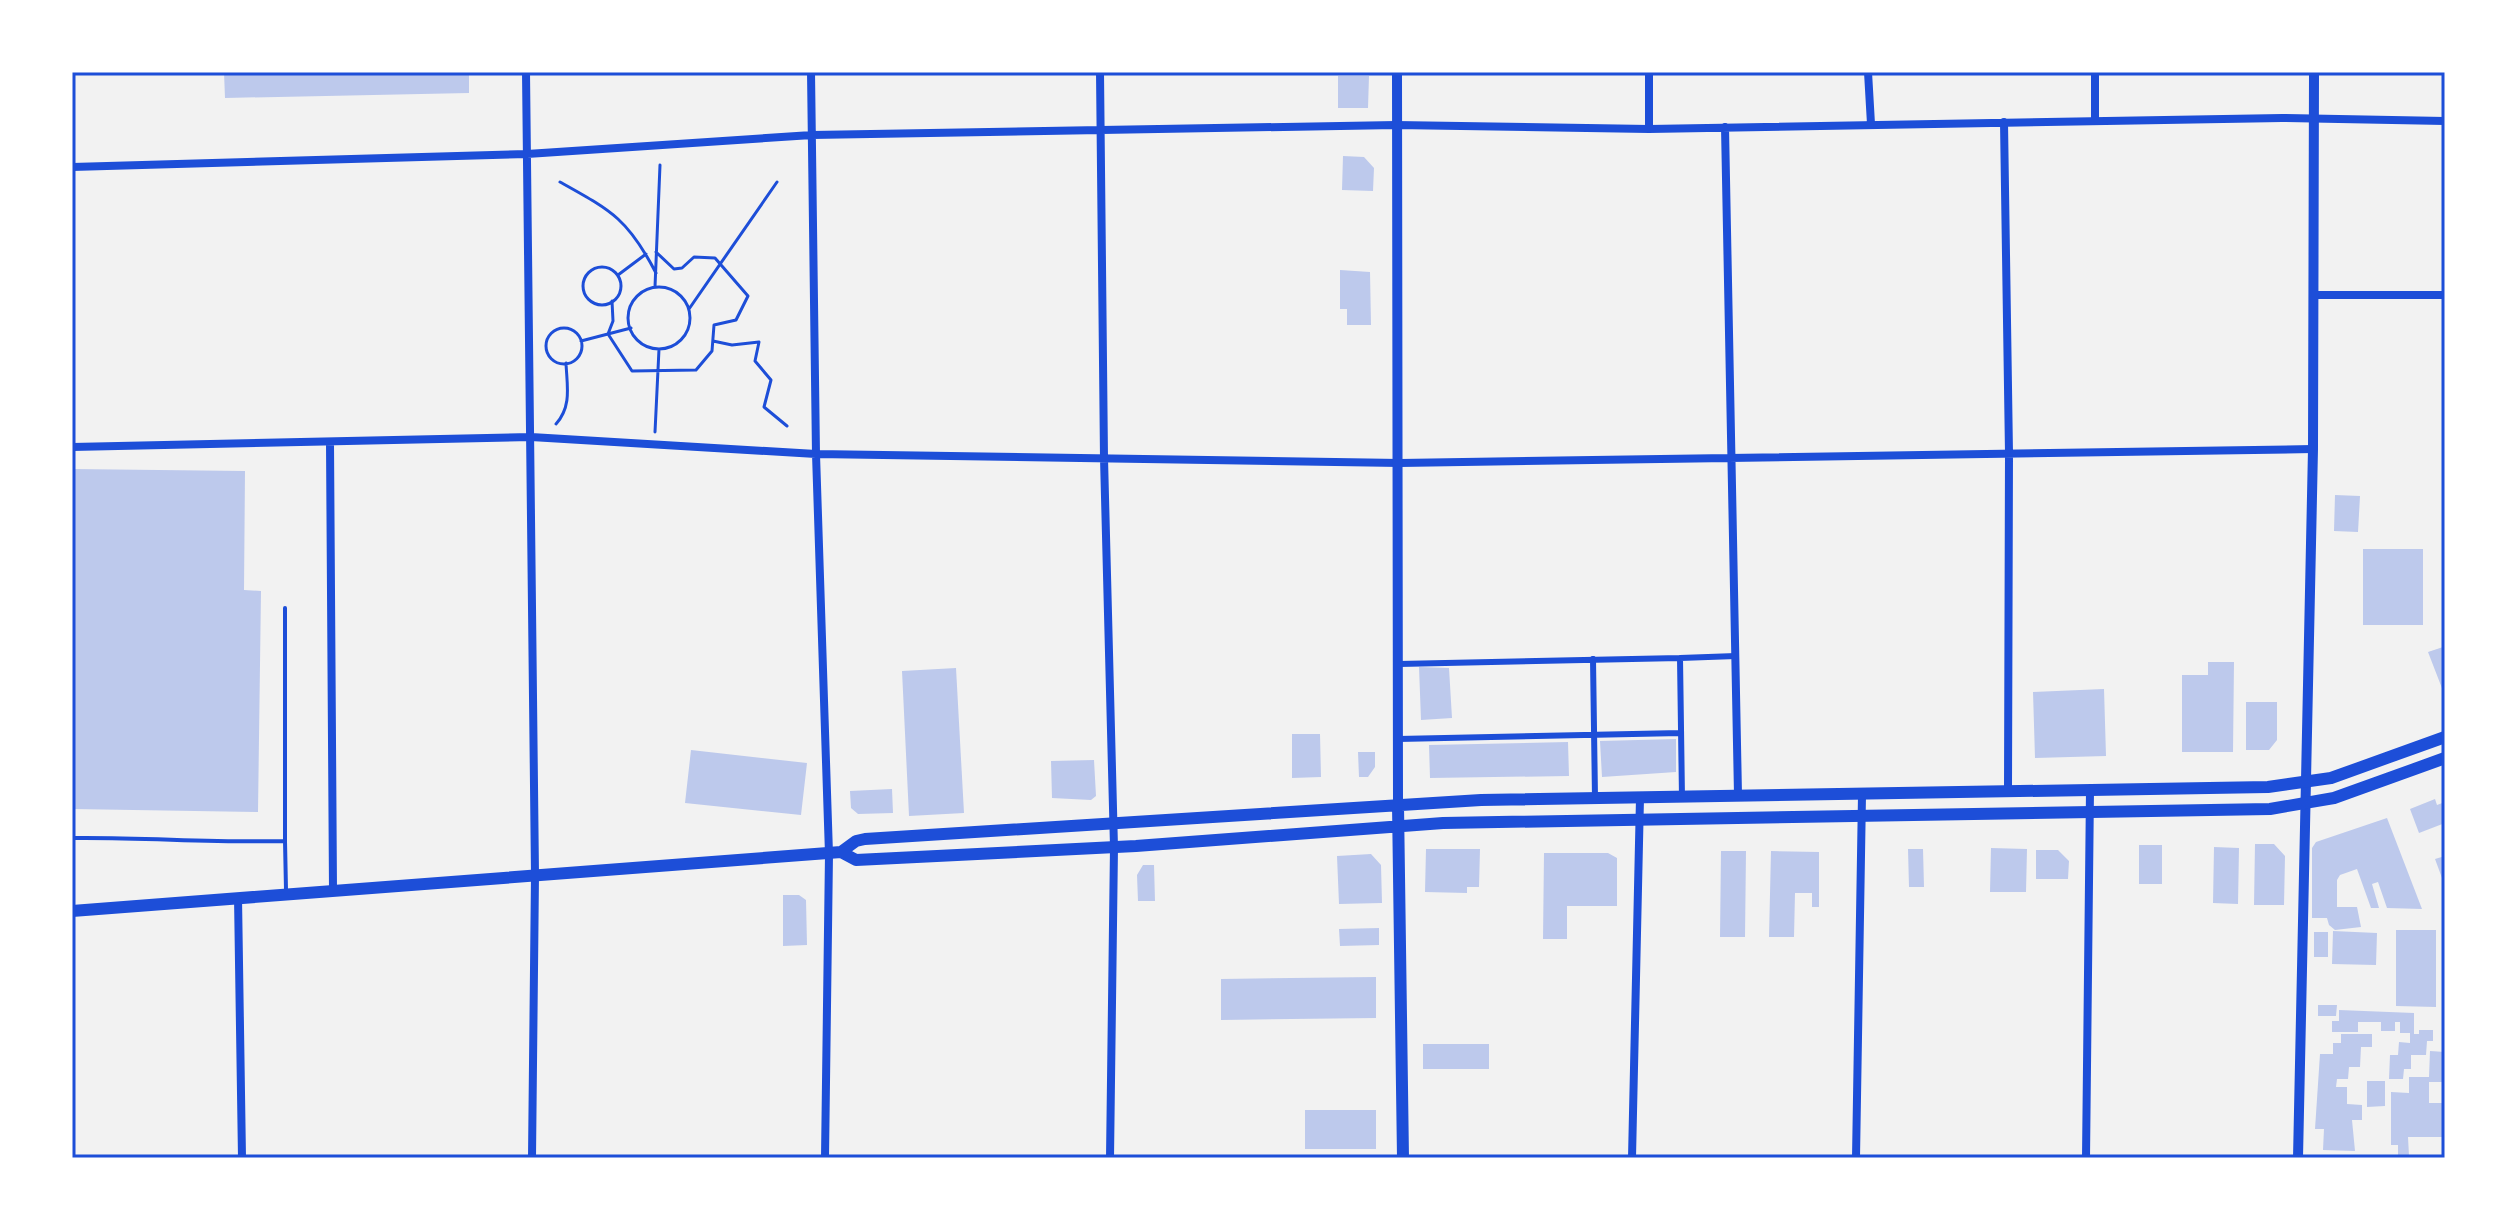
<svg xmlns="http://www.w3.org/2000/svg" width="2517" height="1230" font-family="'Titillium Web',sans-serif">
	<rect width="100%" height="100%" fill="#f2f2f2"/>
	<path fill="#bdc9ec" d="M224 72H469V93L225 98Z
		M1338 76H1369L1368 108H1338Z
		M1343 156 1364 157 1374 168 1373 191 1342 190Z
		M1340 270 1370 272 1371 325H1347V309H1340Z
		M72 469 245 471 244 590 261 591 258 812 72 809Z
		M2335 495 2360 496 2358 532 2334 531Z
		M2363 549H2423V625H2363Z
		M2443 647 2445 648V696L2428 652Z
		M2208 662H2234L2233 752H2182V675H2208Z
		M1419 667 1449 668 1452 718 1421 720Z
		M956 668 964 813 909 816 902 671Z
		M2104 689 2106 756 2035 758 2033 692Z
		M2246 702H2277V740L2269 750H2246Z
		M1292 734H1320L1321 777 1292 778Z
		M1676 739V772L1602 777 1600 741Z
		M1568 742 1569 776 1430 778 1429 745Z
		M691 750 807 763 801 815 685 803Z
		M1358 752H1375V767L1368 777H1359Z
		M1094 760 1096 796 1091 800 1052 798 1051 761Z
		M892 789 893 813 858 814 851 808 850 791Z
		M2435 799 2437 805 2445 802V823L2419 833 2410 809Z
		M2387 818 2422 909 2387 908 2378 882 2372 884 2379 908H2371L2357 869 2340 875 2337 880V907H2357L2361 927 2335 930 2329 925 2327 918H2312V848L2316 842Z
		M2255 844H2274L2285 856 2284 905H2254Z
		M2139 845H2162V884H2139Z
		M2214 847 2239 848 2238 904 2213 903Z
		M1991 848 2027 849 2026 892H1990Z
		M1426 849H1480L1479 887H1467V893L1425 892Z
		M1908 849H1923L1924 887H1909Z
		M2036 850H2058L2069 861 2068 879H2036Z
		M1721 851H1746L1745 937H1720Z
		M1771 851 1819 852V907H1812V893H1795L1794 937H1769Z
		M1544 853H1608L1617 858V906H1567V939H1543Z
		M1371 854 1381 865 1382 903 1339 904 1337 856Z
		M2445 856V877L2442 878 2435 859Z
		M1143 865H1154L1155 901H1138L1137 875Z
		M783 895H799L806 900 807 945 783 946Z
		M1379 928V945L1340 946 1339 929Z
		M2396 930H2436V1007L2396 1006Z
		M2333 931 2377 933 2376 965 2332 964Z
		M2314 932H2328V957H2314Z
		M1376 977V1018L1221 1020V979Z
		M2318 1005H2337L2336 1016H2318Z
		M2339 1010 2414 1013V1034H2419V1030H2433V1041H2427L2426 1055H2411V1069H2404L2403 1079H2389L2390 1055H2398L2399 1042 2410 1043V1033H2400V1022H2395V1031H2381V1022H2358V1032H2332V1021H2339Z
		M2341 1034H2372V1047H2361L2360 1067H2349L2348 1079H2337L2336 1087H2347V1104L2362 1105V1120H2352L2355 1151 2323 1150 2324 1129H2315L2320 1054H2333V1043H2341Z
		M1423 1044H1489V1069H1423Z
		M2430 1051 2445 1052V1082H2429V1103H2445V1137H2408L2409 1156 2398 1157V1145H2391V1092L2409 1093V1077H2429Z
		M2367 1081H2385V1106L2367 1107Z
		M1305 1110H1376V1149H1305Z"/>
	<g fill="none" stroke-linecap="round" stroke-linejoin="round">
		<path stroke="#1d4ed8" stroke-width="3" d="M560 182C612 211 628 219 656 273
			M583 286a19 19 0 1 1 38 0a19 19 0 1 1-38 0Z
			M618 275 646 254
			M655 287 660 165
			M628 318a31 31 0 1 1 62 0a31 31 0 1 1-62 0Z
			M612 301 613 321 608 334 632 371 696 370 712 351 714 325 736 320 748 296 715 258 694 257 682 268 674 269 656 252
			M689 309 777 182
			M546 346a18 18 0 1 1 36 0a18 18 0 1 1-36 0Z
			M581 341 631 328
			M713 341 732 345 759 342 755 361 771 380 764 407 787 426
			M556 424C572 406 567 386 566 363
			M655 432 659 349"/>
		<path stroke="#1d4ed8" stroke-width="4" d="M72 838C143 837 213 843 285 841V608
			M285 841 286 890"/>
		<path stroke="#1d4ed8" stroke-width="6" d="M1680 658 1736 656
			M1593 659 1595 798
			M1399 664 1680 658 1682 798
			M1398 739 1681 733"/>
		<path stroke="#1d4ed8" stroke-width="8" d="M526 72 535 875 532 1158
			M811 72 816 454 829 854 825 1158
			M1100 72 1104 458 1114 847 1110 1158
			M1868 72 1871 124
			M2095 72V121
			M2004 122 2009 453 2008 790
			M1725 127 1738 795
			M1649 129V72
			M72 167 527 154 812 135 1396 125 1649 129 2282 118 2445 121
			M2313 295H2445
			M330 443 333 889
			M72 447 531 437 816 454 1400 463 2313 449
			M238 897 242 1158
			M1632 1158 1640 798
			M1856 1158 1862 795
			M2086 1158 2090 790"/>
		<path stroke="#1d4ed8" stroke-width="10" d="M1397 72 1398 805
			M2298 1158 2313 449 2314 72"/>
		<path stroke="#1d4ed8" stroke-width="12" d="M1398 805 1403 1158
			M841 852 856 841 865 839 1481 800 2268 787 2331 778 2445 737
			M72 911 841 852 856 860 1136 846 1443 823 2270 809 2334 798 2445 758"/>
	</g>
	<rect width="2517" height="1230" fill="none" stroke="#ffffff" stroke-width="148"/>
	<rect x="74" y="74" width="2369" height="1082" fill="none" stroke="#1d4ed8" stroke-width="3"/>
</svg>
